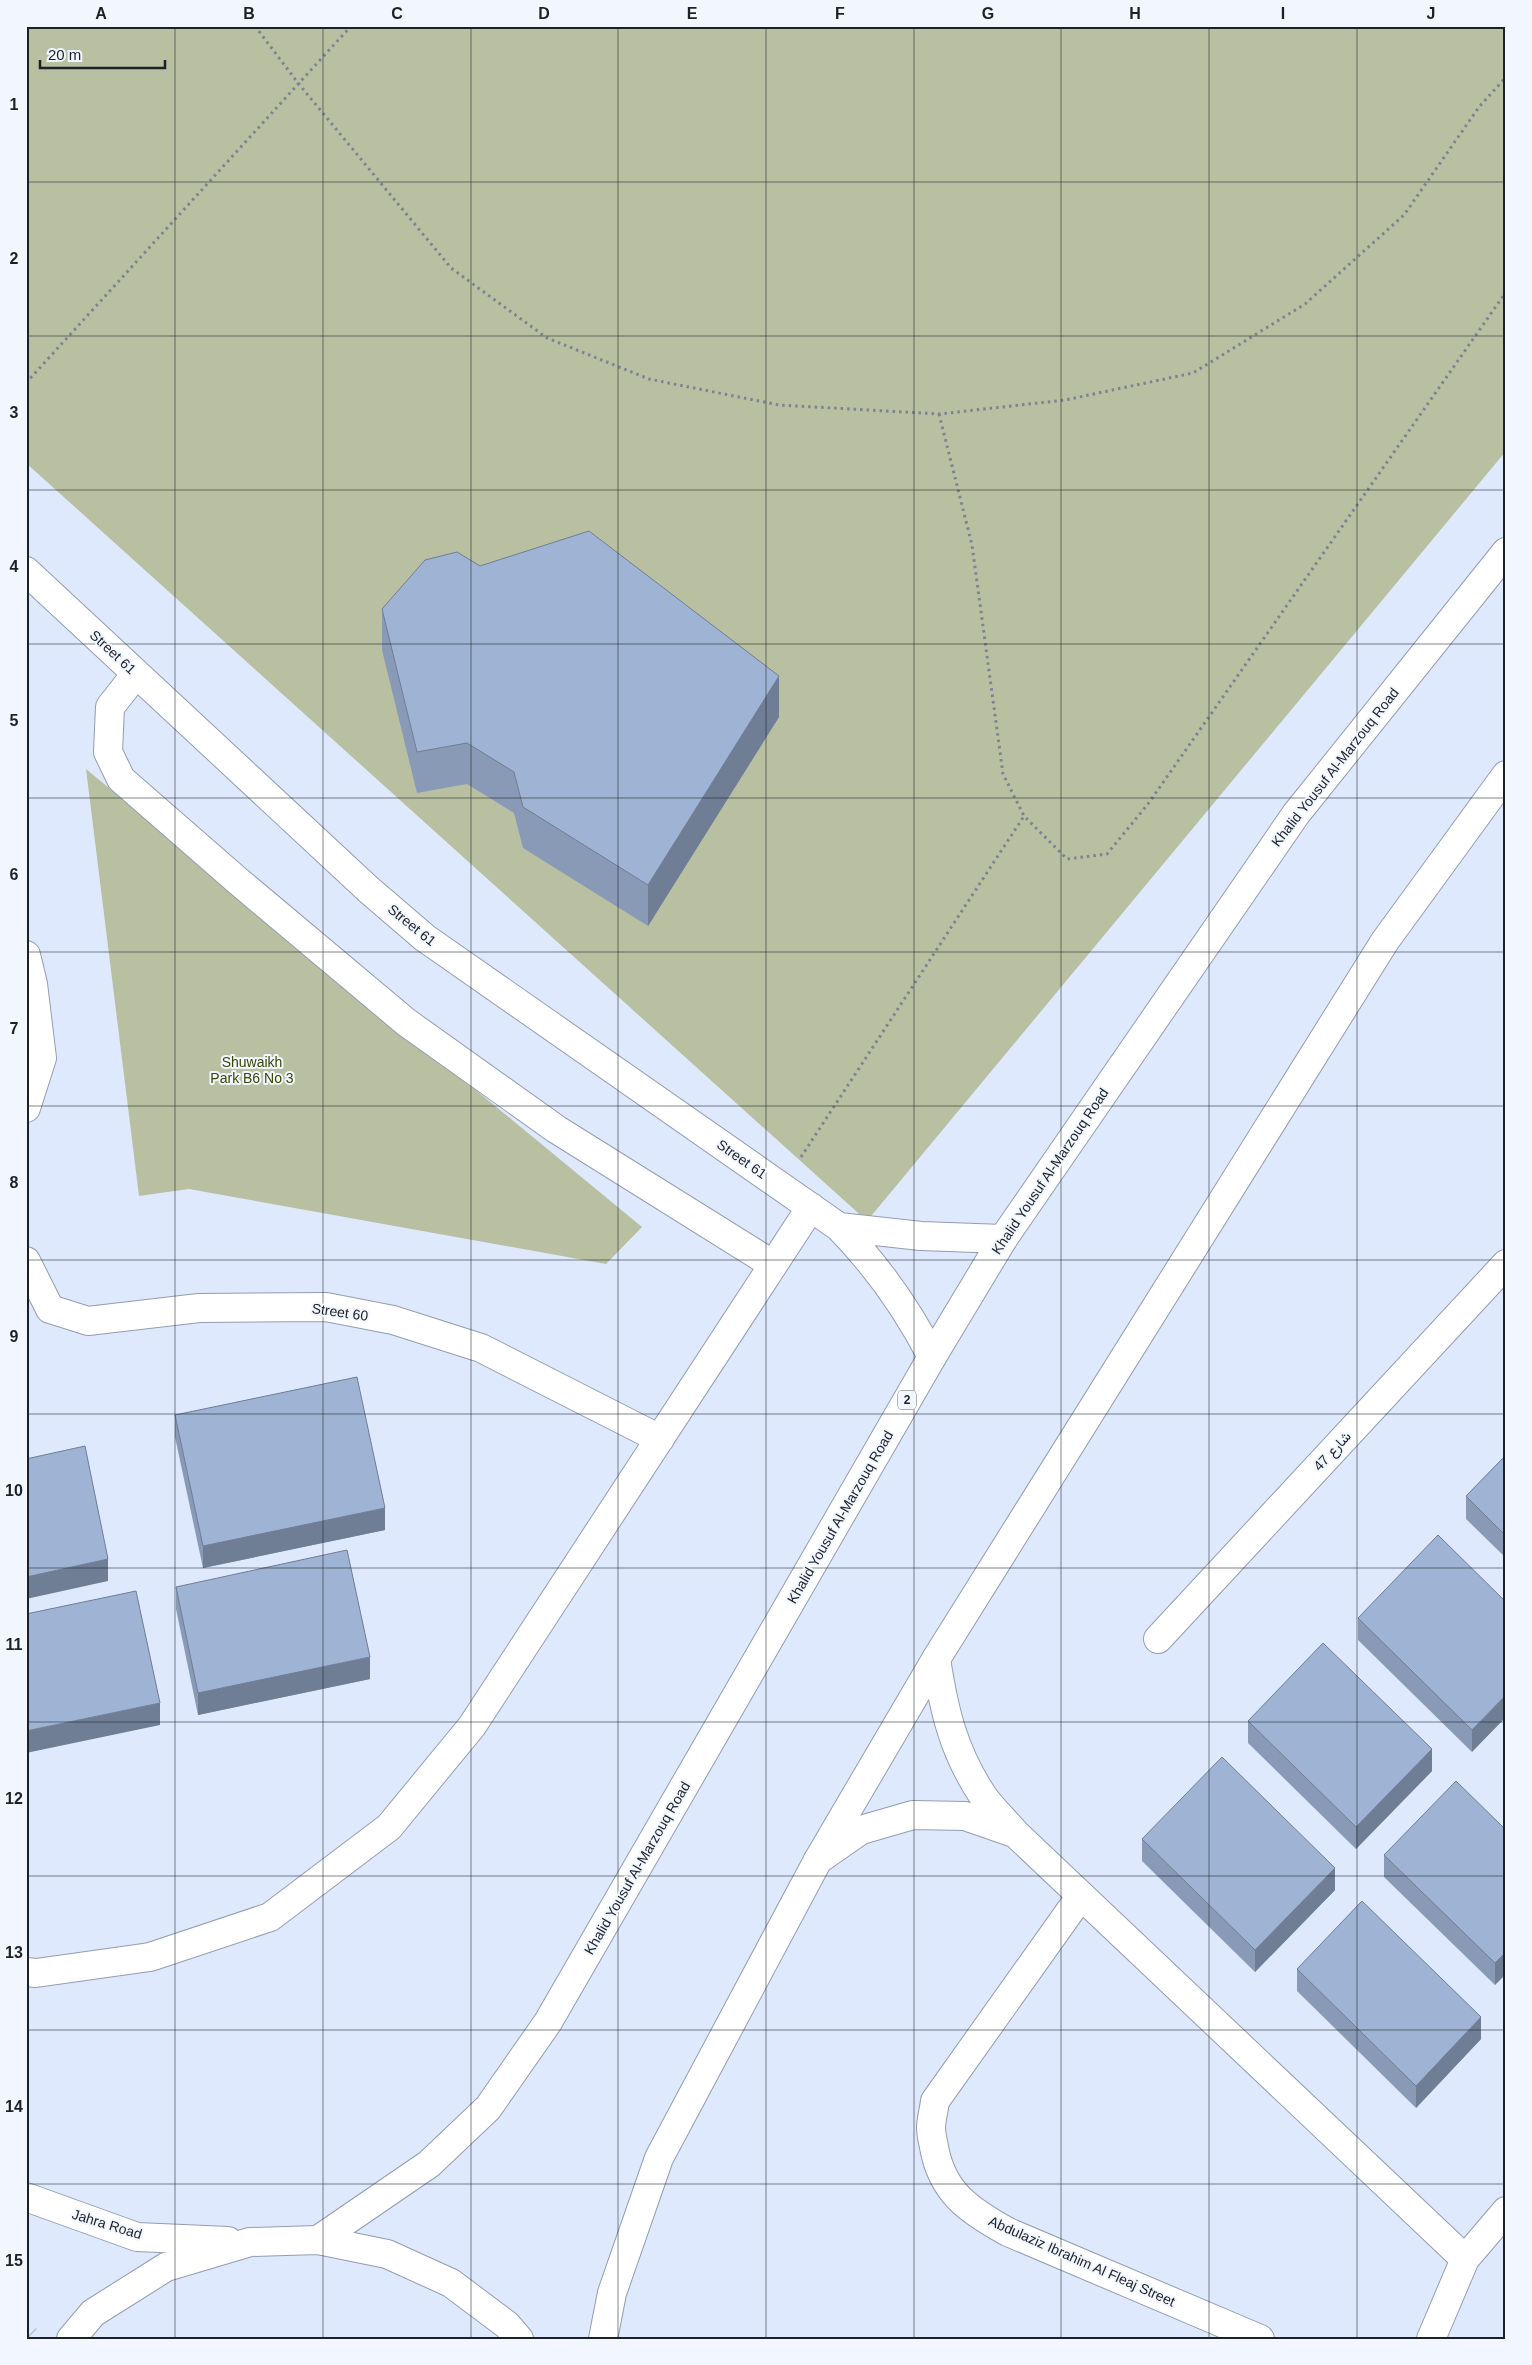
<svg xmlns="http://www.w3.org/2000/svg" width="1532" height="2365" font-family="Helvetica,Vazirmatn,sans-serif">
	<rect width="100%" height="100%" fill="#dee9fe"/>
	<path fill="#b9c0a1" d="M26 26H1506V451L867 1221 26 463Z
		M86 769 642 1227 606 1264 189 1189 139 1196Z"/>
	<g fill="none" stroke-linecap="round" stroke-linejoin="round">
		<path stroke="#b7c1d3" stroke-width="28" stroke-dasharray="28 14" stroke-linecap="butt" d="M26 2338 27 2339"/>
		<defs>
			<path id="minor" d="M26 571 369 890 425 938 839 1227C877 1266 907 1308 932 1357
				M136 674 110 707 108 752 121 779 238 881 406 1022 556 1129 772 1264
				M26 955 33 984 42 1058 26 1108
				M839 1227 921 1236 1003 1239
				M26 1261 50 1309 88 1321 199 1308 326 1307 393 1320 481 1348 660 1439
				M1158 1639 1506 1264
				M936 1659C944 1710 953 1751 983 1796 992 1809 1005 1821 1016 1834L1465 2259
				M818 1860 861 1830 913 1815 965 1816 1014 1833
				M1080 1897 935 2101C934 2110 931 2120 931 2128 931 2134 933 2141 934 2147 942 2193 970 2211 1008 2232L1260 2339
				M26 1972 36 1973 150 1957 270 1917 389 1827 472 1726 811 1207
				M1431 2339 1465 2259 1506 2211"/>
			<path id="major" d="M26 2197 137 2237 228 2241
				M318 2240 429 2164 488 2108 548 2022 932 1357 1003 1239 1296 814 1506 552
				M71 2339 93 2313 166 2267 250 2242 318 2240 387 2254 451 2283 507 2325 519 2339
				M603 2339 612 2293 659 2158 818 1860 936 1659 1385 941 1506 775"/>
		</defs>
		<use href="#minor" stroke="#939db0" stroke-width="30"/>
		<use href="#major" stroke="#939db0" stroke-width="30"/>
		<path stroke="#7c8391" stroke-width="3" stroke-dasharray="2.5 4" stroke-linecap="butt" d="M255 26 298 83 451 268 547 338 649 379 779 405 939 414 1065 400 1193 373 1305 304 1404 215 1479 107 1506 77
			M26 383 351 26
			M939 414 972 545 1003 774 1024 816 1067 859 1107 854 1148 804 1506 292
			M801 1157 1024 816"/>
		<use href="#minor" stroke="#fff" stroke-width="28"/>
		<use href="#major" stroke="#fff" stroke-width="28"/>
	</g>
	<path fill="#899ab7" d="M480 566 779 717 648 926 523 848 514 813 467 784 417 793 382 650V609Z
		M175 1415 385 1530 203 1568 175 1437Z
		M1506 1455V1558L1466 1519V1496Z
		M176 1587 370 1679 198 1715 176 1609Z
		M1506 1602 1472 1752 1358 1640V1618Z
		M1248 1721 1432 1771 1356 1849 1248 1743Z
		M1506 1830 1495 1985 1384 1877V1855Z
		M1142 1839 1335 1890 1255 1972 1142 1861Z
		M1297 1969 1481 2039 1416 2108 1297 1991Z"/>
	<path fill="#6f7d95" d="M779 676V717L648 926V885Z
		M385 1508V1530L203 1568V1546Z
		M108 1559V1581L26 1599V1577Z
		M370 1657V1679L198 1715V1693Z
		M1506 1695V1717L1472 1752V1730Z
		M160 1703V1725L26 1753V1731Z
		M1432 1749V1771L1356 1849V1827Z
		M1335 1868V1890L1255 1972V1950Z
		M1506 1952V1974L1495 1985V1963Z
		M1481 2017V2039L1416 2108V2086Z"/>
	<path fill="#9fb3d5" stroke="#6f7d95" d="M589 531 779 676 648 885 523 807 514 772 467 743 417 752 382 609 425 560 457 552 480 566Z
		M357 1377 385 1508 203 1546 175 1415Z
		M85 1446 108 1559 26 1577V1459Z
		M1506 1455V1536L1466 1496Z
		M1438 1535 1506 1602V1695L1472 1730 1358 1618Z
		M347 1550 370 1657 198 1693 176 1587Z
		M136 1591 160 1703 26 1731V1614Z
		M1323 1643 1432 1749 1356 1827 1248 1721Z
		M1222 1757 1335 1868 1255 1950 1142 1839Z
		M1456 1781 1506 1830V1952L1495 1963 1384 1855Z
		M1362 1901 1481 2017 1416 2086 1297 1969Z"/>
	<path fill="none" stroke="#1c2027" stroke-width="1" stroke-opacity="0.55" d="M175 26V2339M323 26V2339M471 26V2339M618 26V2339M766 26V2339M914 26V2339M1061 26V2339M1209 26V2339M1357 26V2339M26 182H1506M26 336H1506M26 490H1506M26 644H1506M26 798H1506M26 952H1506M26 1106H1506M26 1260H1506M26 1414H1506M26 1568H1506M26 1722H1506M26 1876H1506M26 2030H1506M26 2184H1506"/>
	<g text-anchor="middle" stroke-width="4" stroke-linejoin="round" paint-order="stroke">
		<rect fill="#f2f6fe" stroke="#5c6068" stroke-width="1" x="898" y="1390.5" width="18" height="19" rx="4"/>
		<g font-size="12" font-weight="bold" fill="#1c2027">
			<text x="907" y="1404">2</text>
		</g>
		<g font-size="14" fill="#1c2027" stroke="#f2f6fe">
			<text transform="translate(113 652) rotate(43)" y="5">Street 61</text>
			<text transform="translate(1335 767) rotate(-52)" y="5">Khalid Yousuf Al-Marzouq Road</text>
			<text transform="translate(412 925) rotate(39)" y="5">Street 61</text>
			<text transform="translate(742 1159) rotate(35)" y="5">Street 61</text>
			<text transform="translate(1050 1171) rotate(-56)" y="5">Khalid Yousuf Al-Marzouq Road</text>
			<text transform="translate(340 1312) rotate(8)" y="5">Street 60</text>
			<text transform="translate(1332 1451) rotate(-47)" y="5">شارع 47</text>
			<text transform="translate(840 1517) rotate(-60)" y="5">Khalid Yousuf Al-Marzouq Road</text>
			<text transform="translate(637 1868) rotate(-60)" y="5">Khalid Yousuf Al-Marzouq Road</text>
			<text transform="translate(107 2224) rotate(17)" y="5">Jahra Road</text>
			<text transform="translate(1082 2261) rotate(24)" y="5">Abdulaziz Ibrahim Al Fleaj Street</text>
		</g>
		<g font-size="14" fill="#3c4402" stroke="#f2f6fe">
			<text x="252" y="1067">Shuwaikh<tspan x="252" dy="16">Park B6 No 3</tspan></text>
		</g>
	</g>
	<rect width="1532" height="2365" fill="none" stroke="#f2f6fe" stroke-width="55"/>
	<path d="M40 60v8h125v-8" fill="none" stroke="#1c2027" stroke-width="2.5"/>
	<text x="48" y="60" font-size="15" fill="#1c2027" stroke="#f2f6fe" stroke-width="4" paint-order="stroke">20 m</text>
	<rect x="28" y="28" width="1476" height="2310" fill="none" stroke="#1c2027" stroke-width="2"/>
	<g font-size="16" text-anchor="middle" font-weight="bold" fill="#1c2027">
		<text x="101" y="19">A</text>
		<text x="249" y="19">B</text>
		<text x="397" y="19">C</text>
		<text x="544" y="19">D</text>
		<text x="692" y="19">E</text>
		<text x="840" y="19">F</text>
		<text x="988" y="19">G</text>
		<text x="1135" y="19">H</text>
		<text x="1283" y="19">I</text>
		<text x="1431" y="19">J</text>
		<text x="14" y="110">1</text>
		<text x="14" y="264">2</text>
		<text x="14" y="418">3</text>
		<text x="14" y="572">4</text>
		<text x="14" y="726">5</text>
		<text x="14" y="880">6</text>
		<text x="14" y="1034">7</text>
		<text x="14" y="1188">8</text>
		<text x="14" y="1342">9</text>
		<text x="14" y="1496">10</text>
		<text x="14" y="1650">11</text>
		<text x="14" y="1804">12</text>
		<text x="14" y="1958">13</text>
		<text x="14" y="2112">14</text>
		<text x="14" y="2266">15</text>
	</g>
</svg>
